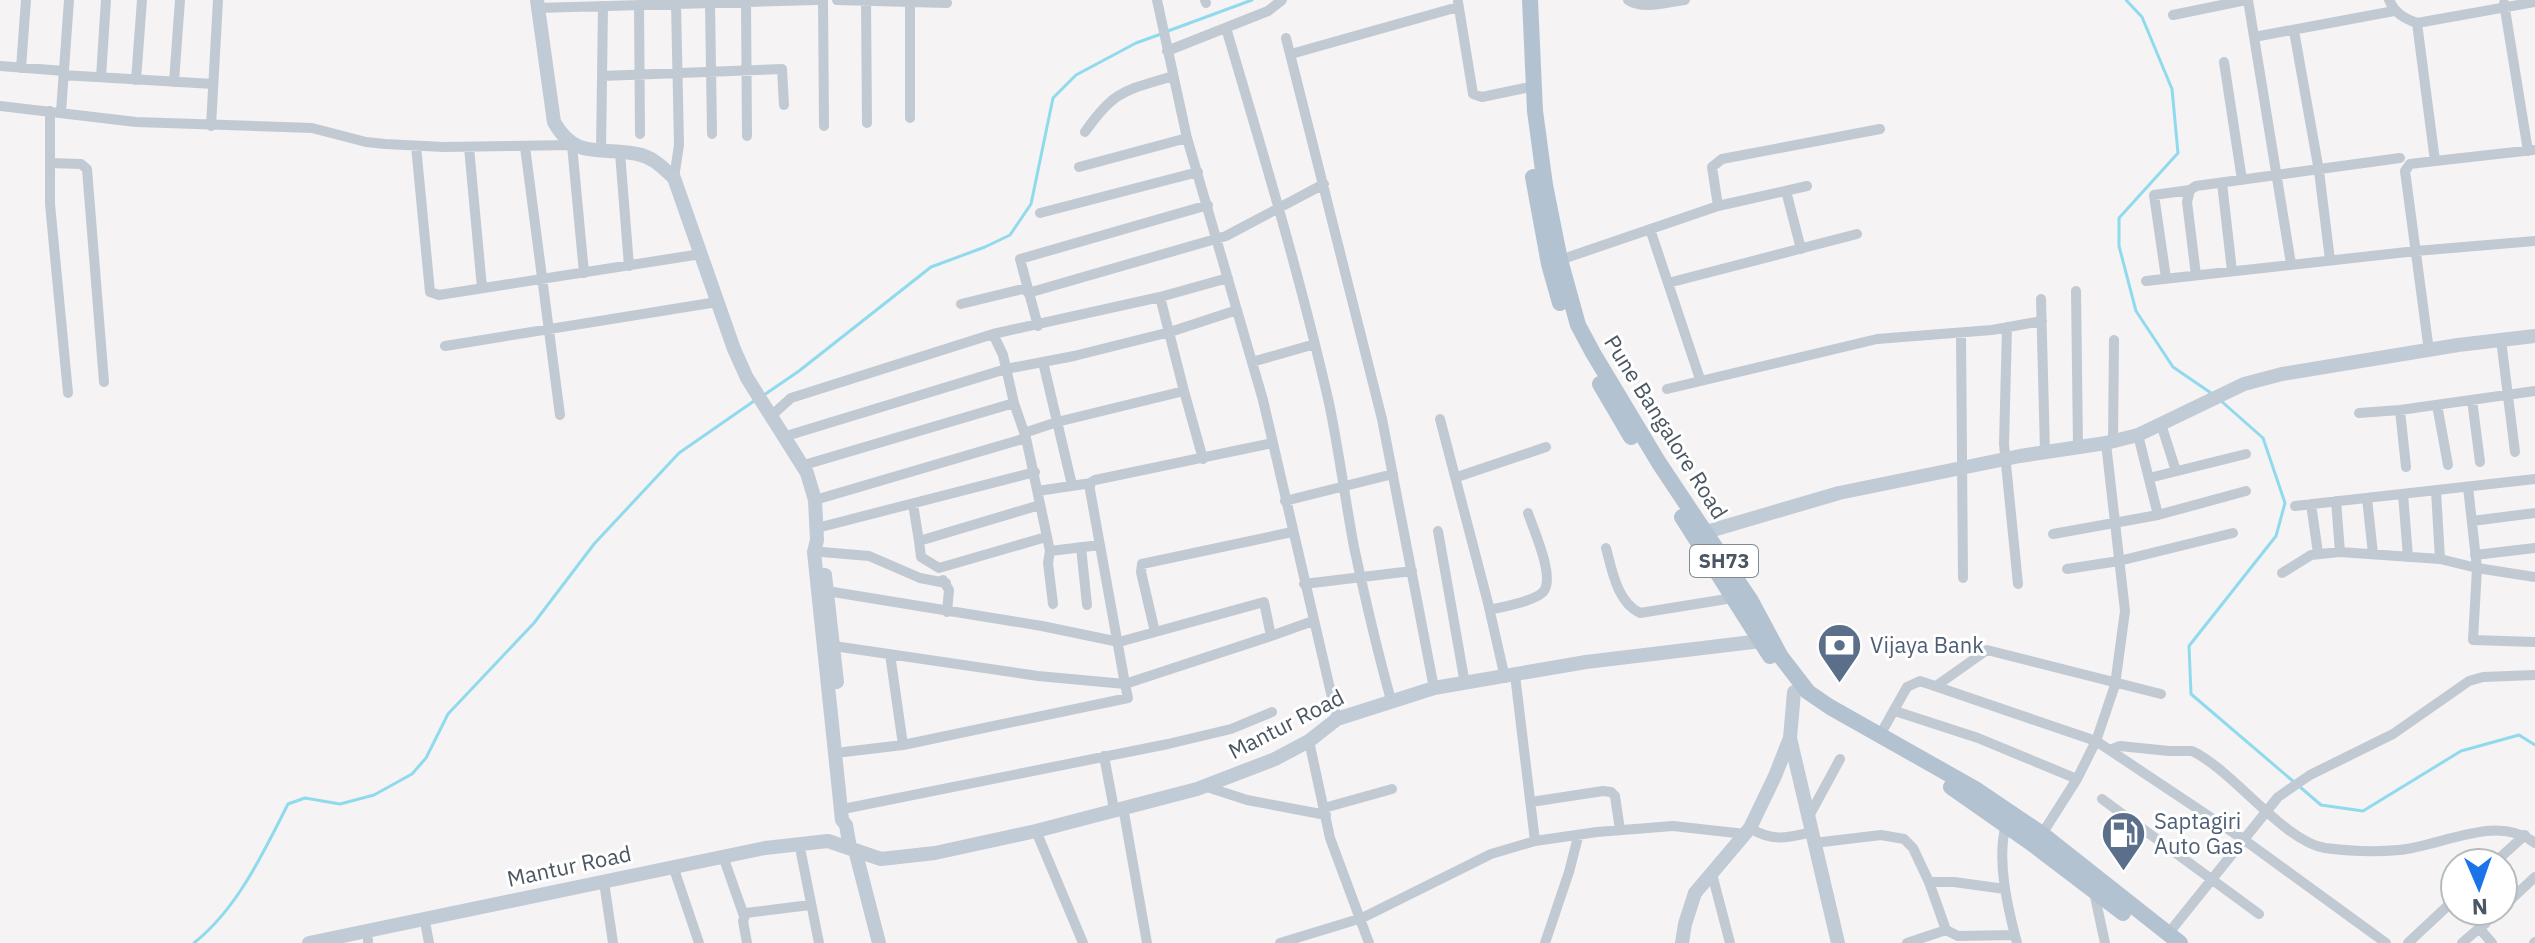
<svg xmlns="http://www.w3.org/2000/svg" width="2535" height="943" font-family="'IBM Plex Sans',sans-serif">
	<rect width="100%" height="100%" fill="#f5f3f3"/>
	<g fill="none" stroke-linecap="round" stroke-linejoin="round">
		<path stroke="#90daee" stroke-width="3" d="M2126 0 2142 17 2172 89 2178 153 2119 218V246L2136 311 2173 367 2211 393
			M1168 31 1252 0
			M764 395 799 371 931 267 985 247 1010 235 1031 204 1053 98 1076 75 1136 43 1161 34
			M2220 400 2263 438 2285 503 2276 536 2189 646 2191 694 2294 782
			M2300 787 2321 805 2363 811 2461 751 2519 735 2535 745
			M194 943C238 908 263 853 288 804L305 798 340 804 374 795 412 774 426 758 448 714 534 623 594 544 679 453 754 401"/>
		<path stroke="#c1cad2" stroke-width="10" d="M823 0 824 126
			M837 0 947 3
			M866 0 867 123
			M910 0V118
			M1157 0 1187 138 1263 400 1337 719
			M1205 0 1206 3
			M1628 0C1643 10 1667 2 1685 0
			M2248 0 2291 264
			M2389 0C2395 13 2403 18 2417 23
			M746 2 747 136
			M1458 2 1473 94 1482 97 1525 88
			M710 3 712 134
			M2504 3 2528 151
			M639 5 640 134
			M538 8 816 0
			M2173 15 2246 0
			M1226 28C1263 153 1300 276 1329 403 1339 451 1345 499 1354 547 1365 598 1377 650 1391 700
			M2294 31 2319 171 2330 260
			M2254 37 2394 11
			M1286 38 1382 419 1434 688
			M1167 51 1268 11 1282 0
			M1291 54 1458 7
			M2224 62 2242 180
			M0 66 64 71
			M21 68 26 0
			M63 75 213 84
			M602 76 782 69 784 105
			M101 77 106 0
			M136 80 142 0
			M174 82 180 0
			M0 106 136 122 312 128 366 142 385 144 444 147 572 145 584 273
			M50 111V204L68 393
			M61 112 69 0
			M211 126 218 0
			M1085 132C1115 89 1125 91 1173 76
			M416 146 430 292 439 295 701 254
			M469 147 482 288
			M525 147 560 415
			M601 151 603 6
			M620 153 629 266
			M2435 161 2533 150
			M50 163 81 164 87 169 104 382
			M1079 167 1187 138
			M674 178 679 145 676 4
			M2222 183 2232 271
			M1786 191 1801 249
			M1718 206 1712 167 1722 159 1880 129
			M1040 213 1198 172
			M1650 229 1700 379
			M1557 261 1718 206 1807 186
			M2196 275 2187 202 2190 190 2196 186 2400 158
			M2166 278 2154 195 2190 190
			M2146 281 2416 251 2535 241
			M1668 283 1857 234
			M2076 291 2078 447
			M1028 293 1226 236 1324 184
			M1160 297 1184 391
			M2041 299 2045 452
			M961 304 1027 288
			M1038 326 1020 259 1208 205
			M2007 327 2004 444 2018 584
			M1961 333 1963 578
			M993 334 1003 355 1014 403 1026 438 1050 551 1100 545
			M2501 340 2515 452
			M445 346 717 302
			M2429 351 2405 171 2410 164 2435 161 2417 23 2535 2
			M1043 362 1072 485
			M1252 362 1315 344
			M1667 389 1877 339 1992 330 2042 321
			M2472 400 2480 462
			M2437 405 2448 465
			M2400 410 2406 467
			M2359 413 2400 410 2535 391
			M770 417 791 398 993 334 1160 297 1228 278
			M1440 419 1488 603 1505 678
			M2161 424 2176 471
			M1024 433 1057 422 1184 391 1203 459
			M2138 435 2158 515
			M783 437 1006 369 1074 356 1170 332 1237 310
			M2113 442 2114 340
			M804 465 1014 403
			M1457 477 1546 447
			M2149 478 2246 454
			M2468 487 2477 568 2473 640 2535 642
			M1038 491 1091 483
			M2436 491 2440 559
			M2403 494 2408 557
			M2367 498 2373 554
			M815 500 1026 438
			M1285 501 1393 474
			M2336 501 2340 552
			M913 504 919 541
			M2311 504 2318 553
			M1040 505 919 541 921 557 939 568 1046 537
			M2295 506 2535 479
			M2472 521 2535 513
			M817 528 1035 472
			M1438 531 1465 684
			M2053 534 2158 515 2246 491
			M1081 547 1087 605
			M1606 548C1612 570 1617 602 1640 613L1733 598
			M1050 551 1048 563 1053 604
			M822 552 869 556 920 578 946 583
			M2475 555 2535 548
			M2067 569 2119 561 2233 533
			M2282 573 2311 555 2340 552 2440 559 2477 568 2535 577
			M943 580 949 590 947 612
			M1304 584 1412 571
			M827 591 1042 626 1119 642 1264 602 1271 636 1125 684 1090 490V483L1095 480 1273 443
			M1490 610C1502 607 1535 601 1543 592 1556 578 1533 529 1528 513
			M1155 632 1141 572 1142 564 1292 532
			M1271 636 1313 621
			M834 646 1038 676 1125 684 1128 698 903 745 844 752
			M890 654 903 745
			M1515 675 1535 841
			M1936 686 1987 650 2161 694
			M1895 711 1978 738 2077 779
			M1880 735 1907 687 1920 681 2096 741 2243 839 2386 943
			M1309 741 1330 838 1369 943
			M2110 750 2120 746 2169 751H2192C2233 770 2283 841 2325 848 2348 851 2376 852 2399 850 2442 846 2497 813 2535 843
			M1104 756 1114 809
			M1204 786 1247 800 1326 815
			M2102 799 2259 914
			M1531 802 1603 791 1611 792 1615 796 1620 830
			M1123 807 1147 943
			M848 808 1168 744 1231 729 1272 712
			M1324 808 1392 789
			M1808 818 1840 759
			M2006 825C1996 860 2008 909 2017 943
			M1750 828C1772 842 1787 838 1812 832
			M1036 831 1083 943
			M2042 834 2077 779 2096 741 2115 685 2125 611 2106 443
			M1814 843 1881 835 1904 839 1913 848 1929 882 1946 930 1958 936 2015 935
			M801 853 819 943
			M725 862 744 916
			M2494 863 2525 835
			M675 872 699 943
			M1712 874 1730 943
			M1929 882H1954L2005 889
			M605 889 613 943
			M2094 892 2105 943
			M2503 907 2535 877
			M2472 911 2485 924
			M426 927 429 943
			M2480 929 2492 943
			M2168 934 2278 797 2310 775 2393 734 2469 681 2483 677 2535 675
			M368 940V943
			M747 943 743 921 746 913 810 905
			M1280 943 1362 918 1491 854 1535 841 1597 832 1673 826 1745 834
			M1545 943 1569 872 1578 837
			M1907 943 1946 930
			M2408 943 2455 899
			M2462 943 2499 911
			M2534 943 2535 942"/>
		<path stroke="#c1cbd6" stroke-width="14" d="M537 0 554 122C576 161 601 146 637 154 653 157 662 167 674 178L734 349 747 378 807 473 815 500 817 540 814 552 842 820 846 825 850 848
			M1697 538 1706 532 1839 493 2020 456 2106 443 2138 435 2244 384 2282 374 2458 345 2535 336
			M825 575 837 682
			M1790 738 1838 943
			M855 850 879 943
			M309 943 765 848 828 841 881 859 935 853 1036 831 1197 789 1275 759 1309 741 1337 719 1434 688 1586 662 1761 641
			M1682 943 1685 924 1695 893 1750 828 1775 776 1790 738 1794 692"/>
		<path stroke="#b3c2d1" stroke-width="16" d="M1530 0 1535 111 1545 185 1560 260 1578 325 1593 353 1659 463 1751 601 1781 657 1808 692 1830 707 1977 790 2042 834 2180 943
			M1533 177 1549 264 1560 303
			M1600 384 1631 437
			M1682 517 1770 656
			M1951 787 2031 843 2123 913"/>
	</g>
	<defs>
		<symbol id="bank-pin" viewBox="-11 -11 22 30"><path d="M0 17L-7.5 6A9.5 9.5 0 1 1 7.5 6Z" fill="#5c6f8a" stroke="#fff"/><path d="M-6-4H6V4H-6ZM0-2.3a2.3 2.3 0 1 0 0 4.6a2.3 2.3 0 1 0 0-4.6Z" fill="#fff"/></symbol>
		<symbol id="fuel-pin" viewBox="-11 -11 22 30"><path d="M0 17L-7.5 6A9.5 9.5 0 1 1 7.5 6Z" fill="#5c6f8a" stroke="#fff"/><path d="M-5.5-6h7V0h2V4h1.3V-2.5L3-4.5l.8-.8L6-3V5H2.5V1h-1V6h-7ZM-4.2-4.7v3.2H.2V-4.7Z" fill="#fff"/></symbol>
	</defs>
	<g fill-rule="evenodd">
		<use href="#bank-pin" x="1814" y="620" width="51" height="69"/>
		<use href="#fuel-pin" x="2098" y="808" width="51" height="69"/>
	</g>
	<g text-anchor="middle" stroke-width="6" stroke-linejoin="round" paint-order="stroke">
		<rect fill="#fff" stroke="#808990" stroke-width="2" x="1690" y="545" width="68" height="32" rx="6"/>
		<g font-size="20" font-weight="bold" fill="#4a5661">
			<text x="1724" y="568">SH73</text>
		</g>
		<g font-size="22" fill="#4a5661" stroke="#fff">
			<text transform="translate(1666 427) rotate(58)" y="8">Pune Bangalore Road</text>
			<text transform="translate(1286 724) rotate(-27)" y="8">Mantur Road</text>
			<text transform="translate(569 866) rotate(-12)" y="8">Mantur Road</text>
		</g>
		<g font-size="22" fill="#4e5e75" stroke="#fff" text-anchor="start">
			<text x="1870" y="653">Vijaya Bank</text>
			<text x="2154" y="829">Saptagiri<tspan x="2154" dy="25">Auto Gas</tspan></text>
		</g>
	</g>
	<g transform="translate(2479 887) rotate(178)"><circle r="38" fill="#ffffff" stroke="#b7bbc0" stroke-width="2"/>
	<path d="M0-6L14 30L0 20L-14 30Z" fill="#1a73e8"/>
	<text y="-12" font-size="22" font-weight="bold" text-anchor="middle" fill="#4a5661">N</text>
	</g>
</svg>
